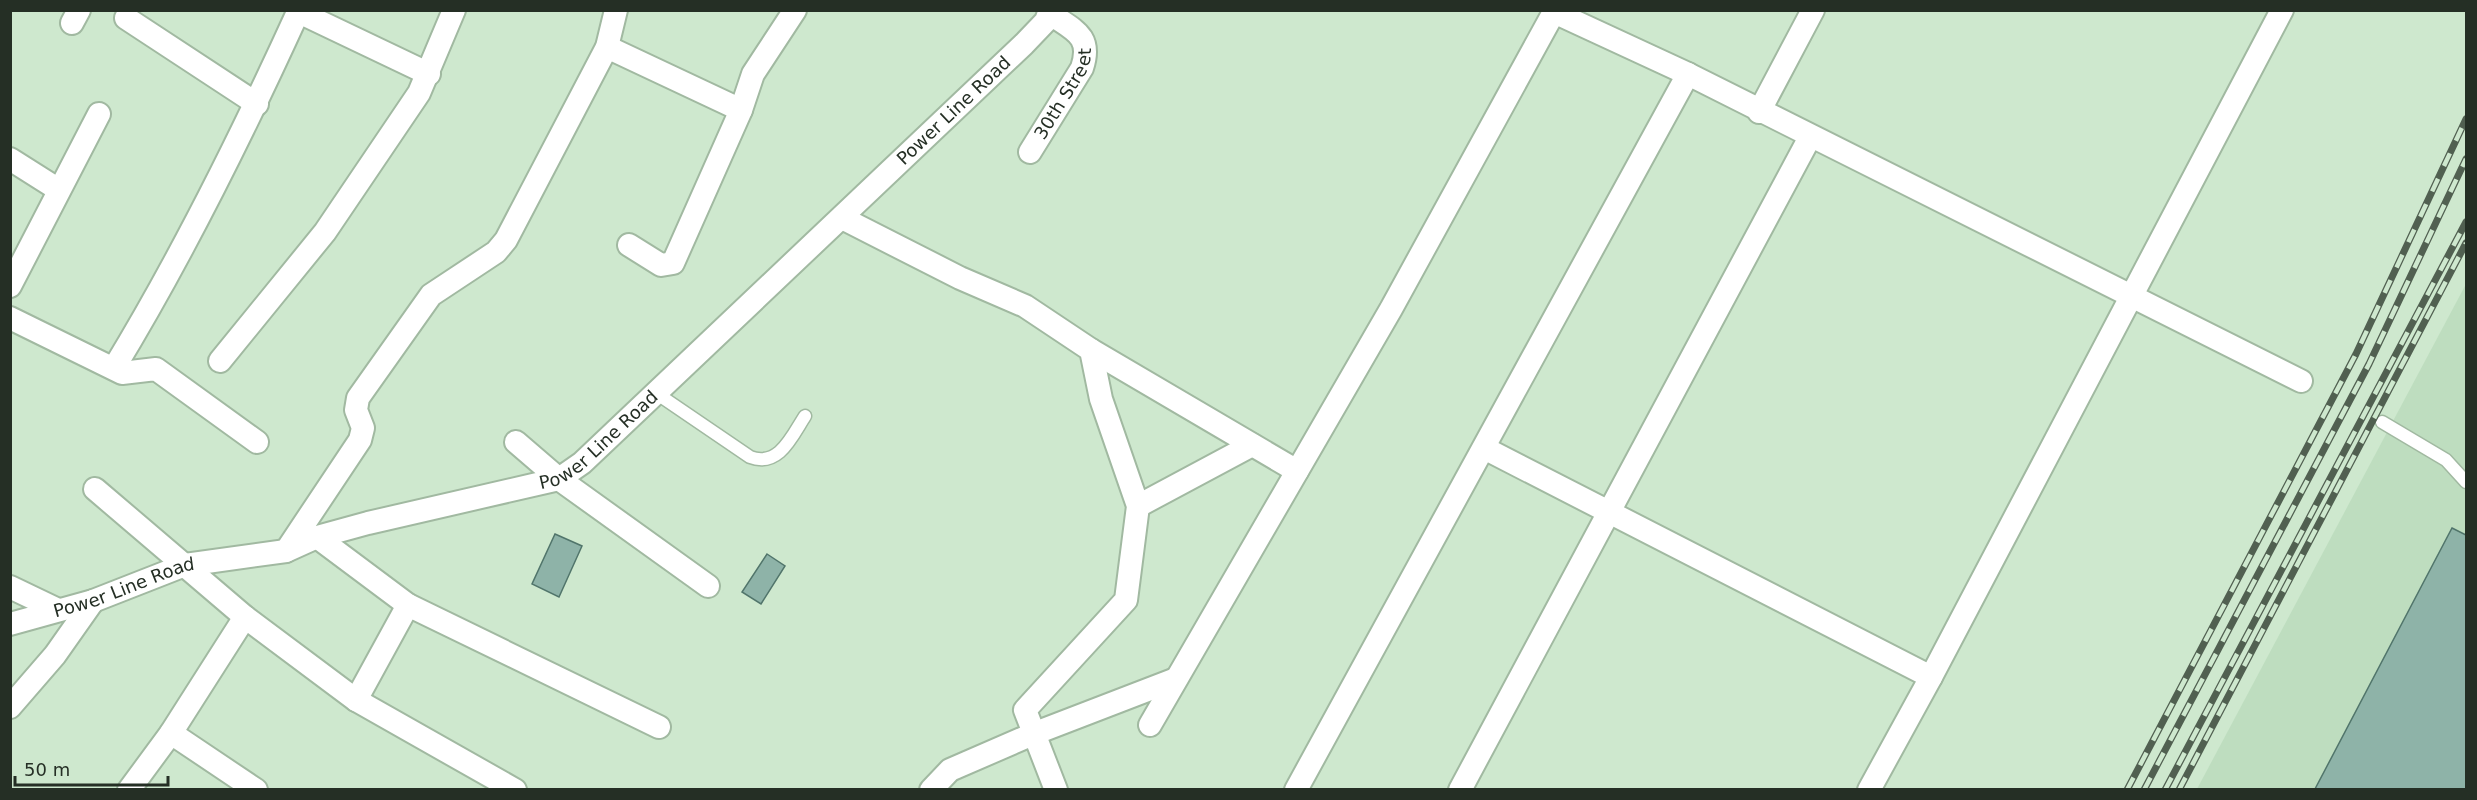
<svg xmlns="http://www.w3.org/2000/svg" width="2477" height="800" font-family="'DejaVu Sans',sans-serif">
	<rect width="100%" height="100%" fill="#cee8ce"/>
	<path fill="#beddbf" d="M2466 284V789H2197Z"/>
	<path fill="#8eb3a8" stroke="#51756b" stroke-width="1.5" d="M2452 528 2466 535V789H2315Z
		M555 534 582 546 559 597 532 584Z
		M767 554 785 566 761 604 742 592Z"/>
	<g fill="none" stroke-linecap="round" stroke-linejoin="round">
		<defs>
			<path id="lane" d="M656 393 750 457C779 468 792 436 805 416
				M2382 422 2446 460 2466 482"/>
			<g id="street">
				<path d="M299 12 429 74"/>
				<path d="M126 18 257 104"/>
				<path d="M72 23 79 10"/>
				<path d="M607 47 741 110"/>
				<path d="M1759 112 1813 10"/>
				<path id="s1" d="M1030 152 1082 68C1093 35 1073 30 1049 13"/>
				<path d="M10 159 59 190"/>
				<path d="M842 218 960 278 1025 306 1091 350 1101 399 1138 506 1126 600 1025 710 1056 790"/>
				<path d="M629 245 661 265 673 263 741 110 753 74 795 10"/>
				<path d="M10 286 99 114"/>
				<path d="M10 318 122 373 156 369 257 442"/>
				<path d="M1091 350 1297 471"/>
				<path d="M220 361 325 232 419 93 454 10"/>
				<path d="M114 368C184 253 243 133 299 10"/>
				<path d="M516 442 559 479 708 586"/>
				<path d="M1484 448 1931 677"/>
				<path d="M95 489 245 617 356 700 515 790"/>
				<path d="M1138 506 1252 445"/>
				<path d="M317 537 408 605 659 727"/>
				<path d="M286 551 360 440 363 428 356 410 358 398 431 295 496 252 506 240 607 47 616 10"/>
				<path d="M10 587 58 610"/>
				<path id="s2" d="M10 624 93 601 185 565 286 551 317 537 368 523 559 479 582 463 1024 44 1046 21 1050 10"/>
				<path d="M356 700 408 605"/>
				<path d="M10 707 55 655 93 601"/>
				<path d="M1150 725 1391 309 1554 12 1688 74 2301 381"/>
				<path d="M171 733 256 790"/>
				<path d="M129 790 171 733 245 617"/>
				<path d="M931 790 950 770 1033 734 1176 679"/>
				<path d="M1296 790 1688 74"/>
				<path d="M1460 790 1810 137"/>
				<path d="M1869 790 1931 677 2282 10"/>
			</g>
		</defs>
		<use href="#lane" stroke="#a1b9a1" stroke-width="15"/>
		<use href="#street" stroke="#a1b9a1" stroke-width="26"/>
		<use href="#lane" stroke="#fff" stroke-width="12"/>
		<use href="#street" stroke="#fff" stroke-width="22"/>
		<defs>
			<path id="rail" d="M2127 790 2356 354 2466 119
				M2144 790 2369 364 2466 159
				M2165 790 2466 222
				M2179 790 2466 243"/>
		</defs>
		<use href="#rail" stroke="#516051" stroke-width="7"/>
		<use href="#rail" stroke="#cee8ce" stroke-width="4.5" stroke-dasharray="14" stroke-linecap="butt"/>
	</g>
	<g text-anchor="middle" stroke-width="4.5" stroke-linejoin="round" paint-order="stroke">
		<g font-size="18" fill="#252f25" stroke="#cee8ce">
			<text dy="6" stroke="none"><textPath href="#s1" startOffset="68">30th Street</textPath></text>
			<text dy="6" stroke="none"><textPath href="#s2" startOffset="1110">Power Line Road</textPath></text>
			<text dy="6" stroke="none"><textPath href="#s2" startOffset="624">Power Line Road</textPath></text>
			<text dy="6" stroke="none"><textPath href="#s2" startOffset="120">Power Line Road</textPath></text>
		</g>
	</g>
	<rect width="2477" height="800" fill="none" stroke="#252f25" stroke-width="24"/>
	<path d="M15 776v9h153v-9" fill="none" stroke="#252f25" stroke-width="3"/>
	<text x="24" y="776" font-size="18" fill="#252f25" stroke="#cee8ce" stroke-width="4.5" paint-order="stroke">50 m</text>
</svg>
